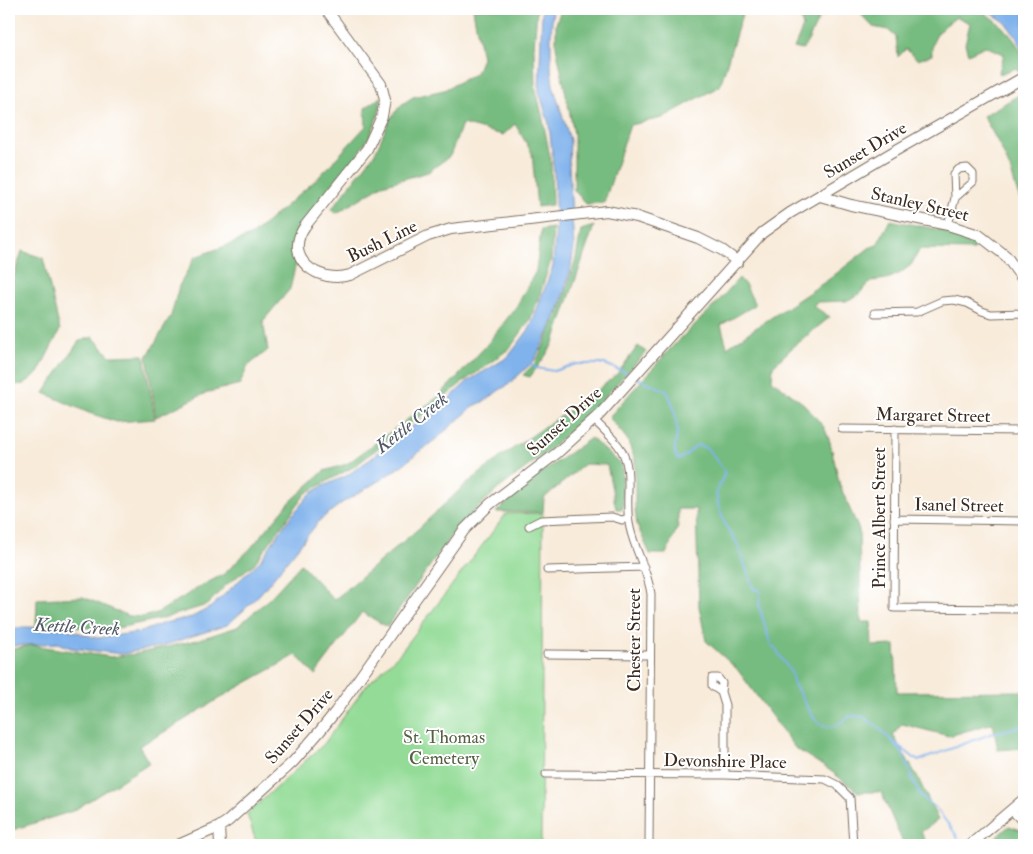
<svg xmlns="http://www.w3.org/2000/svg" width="1033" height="854" font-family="'IM FELL Double Pica',serif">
	<rect width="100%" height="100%" fill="#fff"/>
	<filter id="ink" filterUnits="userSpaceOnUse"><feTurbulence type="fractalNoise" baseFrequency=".02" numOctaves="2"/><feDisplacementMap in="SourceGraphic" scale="10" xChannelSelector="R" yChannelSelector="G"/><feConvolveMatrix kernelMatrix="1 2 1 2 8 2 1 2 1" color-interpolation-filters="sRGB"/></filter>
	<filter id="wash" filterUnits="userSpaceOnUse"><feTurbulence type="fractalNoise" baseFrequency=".0096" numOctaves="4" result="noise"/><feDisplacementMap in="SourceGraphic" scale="20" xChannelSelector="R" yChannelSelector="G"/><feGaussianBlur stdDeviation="1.12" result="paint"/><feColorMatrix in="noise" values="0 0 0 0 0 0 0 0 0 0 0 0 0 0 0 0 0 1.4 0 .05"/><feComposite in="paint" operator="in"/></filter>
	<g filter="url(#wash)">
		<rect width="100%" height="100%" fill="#f8ebda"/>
		<path fill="#93db96" stroke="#67825a" d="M543 513 541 845H257L247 814 324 744 365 687 401 652 506 514Z"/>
		<path fill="#76bb7f" stroke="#58724e" d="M473 9H537L534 48 535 86 542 115 551 162 552 205 537 207 532 153 515 124 503 135 462 124 450 156 428 172 382 185 337 213 331 210 375 153 390 119 401 105 413 97 444 90 476 73 482 58Z
			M561 9H746L743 11 720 86 662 118 630 125 604 203 586 204 574 190V134L556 46V24Z
			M798 9H840L819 18 808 41 802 50 794 48 803 27Z
			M856 9H979C999 22 1024 42 1024 69L1019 72 1016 68 1000 74 999 72 1004 54 985 46 968 54 965 44 970 23 957 17C943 26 930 37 932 55L918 60 906 49 898 57 896 37 888 30 873 27Z
			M1024 92V206C1016 194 1015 182 1010 169 1003 150 993 133 983 116Z
			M381 97 380 109 372 132 353 162 298 234V254L290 289 263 321 268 350 248 366 240 384 206 393 156 417 147 357 171 316 179 286 195 257 231 244 252 235 318 178 366 126 365 108Z
			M890 220 950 232 976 241 974 250 920 249 911 265 899 274 887 279 872 281 858 295 846 301 817 302 813 306 830 317 792 348 773 366 772 380 804 404 824 427 830 442 840 486 859 530 861 622H871L872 646 895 645 897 692 1024 691V748L998 750 993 723 949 736 902 724 893 735 917 776 938 820 921 832 927 845H904L881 792H858L828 769 795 748 737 669 706 641 699 607 696 509H678V526L666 554H650L637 525 635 511V460L627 439 609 417 671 348 718 302 739 278 746 286 755 305 721 325 727 347 828 280 869 248 877 245Z
			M594 226 555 339 549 351 530 377 523 375 536 362 561 308 576 258 581 230Z
			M553 228 551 260 541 291 530 320 510 348 482 369 464 381 427 412 405 427 355 466 306 493 254 564 226 585 207 605 164 618 113 629 36 625 37 599 83 597 129 616 144 617 159 612 201 586 224 574 250 549 289 503 324 471 347 464 438 397 461 373 485 347 516 307 536 271 541 230Z
			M22 251 43 258 60 330 38 373 24 384 13 385 9 379V292Z
			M93 337 110 356 144 355 155 419 117 422 89 413 44 393 79 341Z
			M638 346 646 352 589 414 547 452 498 489 457 527 387 627 362 612 315 675 296 655C269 671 242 684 215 701 190 716 166 732 139 746L149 763 73 811 9 831V650L32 645 111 657 136 654 197 640 237 627 270 598 301 564 334 600 418 529 464 486 502 456 592 395 617 374Z
			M591 438 622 465 623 509H616L607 465 585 464 544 498 543 512H496L544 471Z
			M1009 826 1024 831V845H987Z"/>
		<path fill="#80b2ec" stroke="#5e6e85" d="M542 9H553L551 35V68L553 85 570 140 569 166 574 247 570 272 561 303 549 331 534 361 508 385 498 391 487 400 474 406 436 439 401 466 380 480 342 503 321 519 260 594 243 611 227 625 162 646 122 654 71 648 58 643 9 646V629L24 627 63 628 97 638 141 632 164 623 192 617 211 607 260 561 286 523 309 495 321 487 346 476 372 458 398 435 434 413 468 381 508 357 530 328 553 266 556 226 554 172 549 124 539 91Z
			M985 9H1021L1024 11V55L1016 37 1005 22Z"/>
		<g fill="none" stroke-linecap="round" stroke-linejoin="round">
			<path stroke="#80b2ec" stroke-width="2" d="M529 362 536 368 554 371 576 364H605L631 375
				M637 378 667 391C673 403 677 419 677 432 677 441 671 452 678 459L682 458 697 445 707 448 725 472 716 494 719 508 726 527 737 543 753 588 760 591 759 606 771 646 774 647 792 674 793 682 813 717 820 724 828 727 836 726 850 716H861L877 726 894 743 903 754 915 785 922 798 935 807 955 833 961 845
				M894 742 918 761 993 733 1024 726"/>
		</g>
	</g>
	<g filter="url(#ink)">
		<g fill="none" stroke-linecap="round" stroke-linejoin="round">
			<defs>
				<path id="street" d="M948 225 955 198 973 182V174L967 168 959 169 954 174 955 198
					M875 313 917 312 942 301 954 300 967 303 982 311 991 314 1024 313
					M594 420C602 428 611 436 618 445 636 468 623 501 630 528 635 551 648 571 651 594L649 845
					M842 429 1024 431
					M895 429 894 608 1024 609
					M894 519 1024 521
					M529 526 541 520 612 517 622 520 628 518
					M547 570 644 567
					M547 654 650 655
					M721 692 712 686V678H718L722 683 721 692 725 705V775
					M546 774 725 775 825 779 837 785 850 798 853 845
					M1011 810 1024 824"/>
				<path id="secondary" d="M326 9 381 84 385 100 382 116 367 149 305 226C282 259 319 284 350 275L428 236 451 229 607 211 637 217 698 238 722 250 738 262
					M820 196 851 205 948 225 979 235 1006 256 1024 281
					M219 827 220 845
					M178 845 219 827 228 821 293 762 320 731 336 711 464 530 490 504 557 453 600 414 762 233 790 213 893 152 1024 77
					M970 845 1024 799"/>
			</defs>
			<use href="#street" stroke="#7d6e60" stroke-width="9"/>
			<use href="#secondary" stroke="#7d6e60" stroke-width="12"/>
			<use href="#street" stroke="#fff" stroke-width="7"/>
			<use href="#secondary" stroke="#fff" stroke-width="10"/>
		</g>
	</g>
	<g text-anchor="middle" stroke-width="4" stroke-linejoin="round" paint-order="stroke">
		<g font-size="18" fill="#3b2a1e" stroke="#fff">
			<text transform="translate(865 150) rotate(-31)" y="6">Sunset Drive</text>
			<text transform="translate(920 204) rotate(13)" y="6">Stanley Street</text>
			<text transform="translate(382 241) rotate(-26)" y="6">Bush Line</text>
			<text transform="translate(933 415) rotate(1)" y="6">Margaret Street</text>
			<text transform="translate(564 421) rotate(-42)" y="6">Sunset Drive</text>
			<text transform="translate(959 505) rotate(1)" y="6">Isanel Street</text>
			<text transform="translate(879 518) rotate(-90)" y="6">Prince Albert Street</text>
			<text transform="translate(634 640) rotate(-90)" y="6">Chester Street</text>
			<text transform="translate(299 726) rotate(-49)" y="6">Sunset Drive</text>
			<text transform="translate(725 761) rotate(1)" y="6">Devonshire Place</text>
		</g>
		<g font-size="18" fill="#555f42" stroke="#fff">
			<text x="444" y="743">St. Thomas<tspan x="444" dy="21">Cemetery</tspan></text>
		</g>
		<g font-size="19" font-style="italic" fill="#535a66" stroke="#fff">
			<text transform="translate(411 422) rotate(-38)" y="7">Kettle Creek</text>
			<text transform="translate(77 626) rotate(3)" y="7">Kettle Creek</text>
		</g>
	</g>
	<rect width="1033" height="854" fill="none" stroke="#fff" stroke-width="30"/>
</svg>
